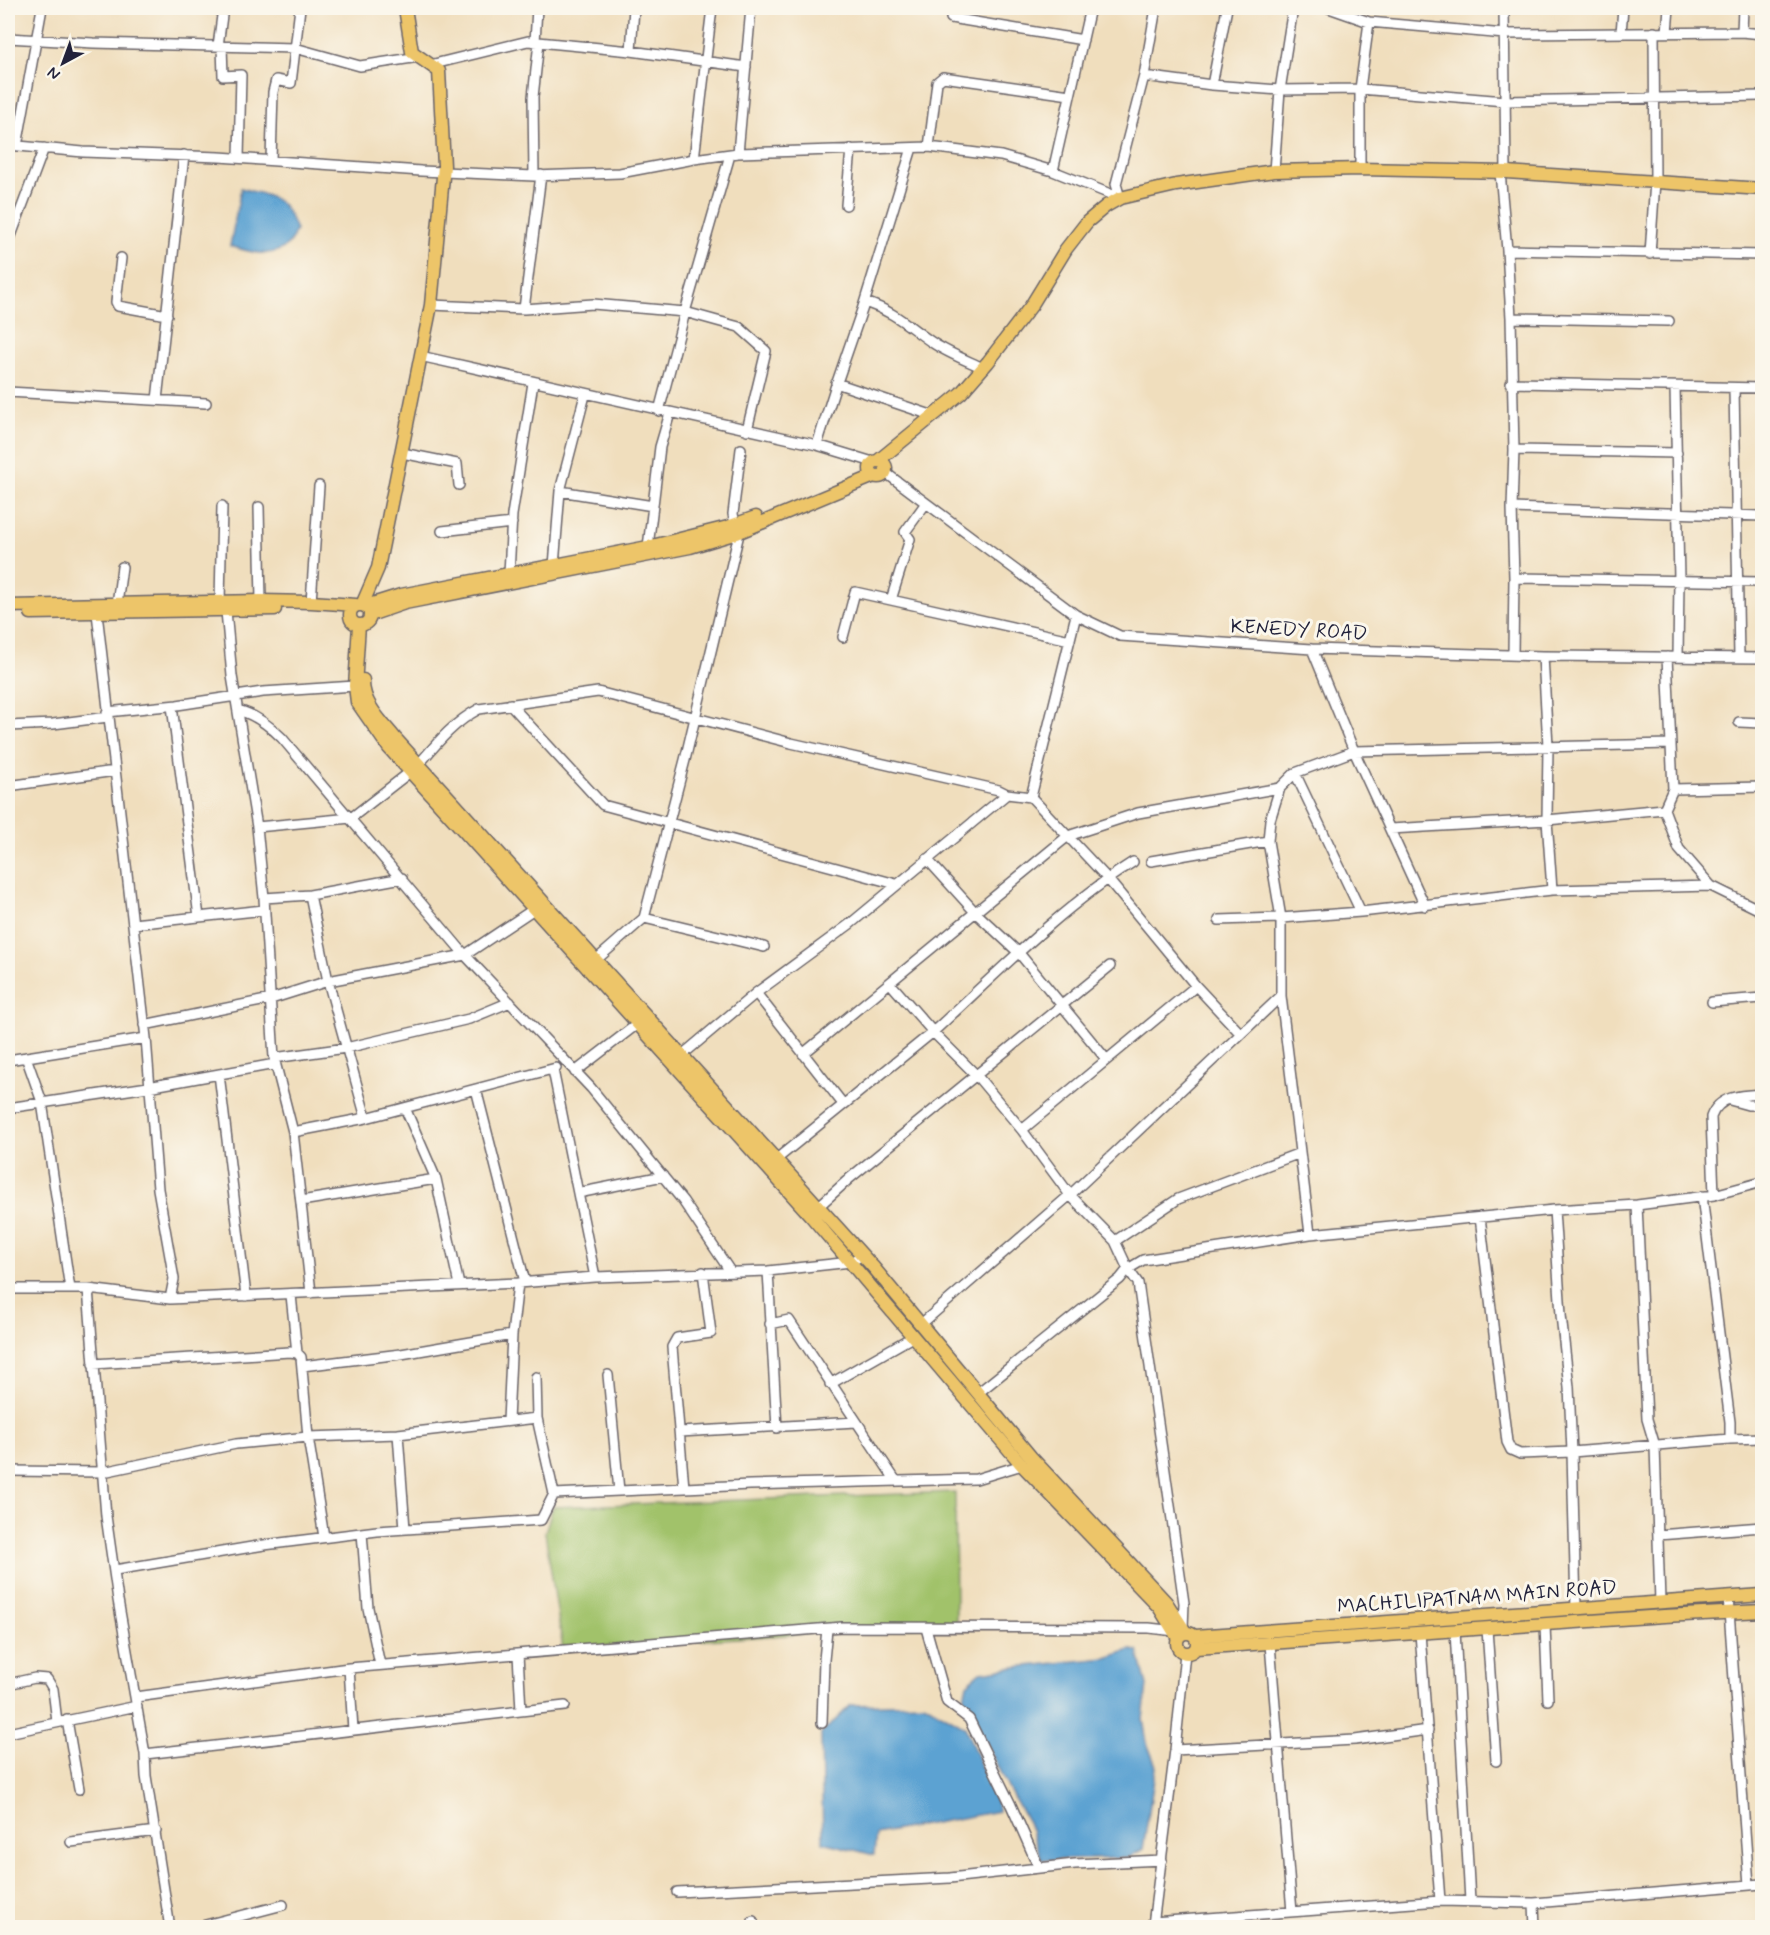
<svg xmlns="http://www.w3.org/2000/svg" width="1770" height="1935" font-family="Mynerve,sans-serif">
	<rect width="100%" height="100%" fill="#fbf7ec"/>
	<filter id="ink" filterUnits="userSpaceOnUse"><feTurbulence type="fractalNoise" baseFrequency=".0167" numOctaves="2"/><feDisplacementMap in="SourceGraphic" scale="12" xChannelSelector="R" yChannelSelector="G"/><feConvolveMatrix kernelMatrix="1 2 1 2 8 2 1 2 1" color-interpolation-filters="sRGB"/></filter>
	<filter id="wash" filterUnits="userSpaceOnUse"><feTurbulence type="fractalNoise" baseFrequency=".008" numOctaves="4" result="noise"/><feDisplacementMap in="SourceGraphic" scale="24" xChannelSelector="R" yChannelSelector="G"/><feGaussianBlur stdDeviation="1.35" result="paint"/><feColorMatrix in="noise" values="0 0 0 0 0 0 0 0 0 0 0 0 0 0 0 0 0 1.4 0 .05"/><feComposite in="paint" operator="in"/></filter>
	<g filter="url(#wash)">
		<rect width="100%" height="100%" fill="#f0debd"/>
		<path fill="#a1c26b" stroke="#627253" stroke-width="1.5" d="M955 1492 956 1624 563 1649 545 1532 553 1507Z"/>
		<path fill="#5ca2d2" stroke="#3f6286" stroke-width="1.5" d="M241 188C274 198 283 195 296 230 294 233 292 240 290 243 273 260 249 252 230 246Z
			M1130 1650 1138 1651 1147 1685 1143 1719 1147 1743 1156 1766 1143 1849 1128 1858 1042 1860 1028 1822 1009 1790 964 1698 967 1684 981 1672 1016 1667 1106 1658Z
			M924 1703 965 1727 999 1811 876 1834 874 1855 823 1842 821 1734 851 1705Z"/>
	</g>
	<g filter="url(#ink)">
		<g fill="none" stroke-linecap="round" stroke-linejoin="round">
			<defs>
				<path id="minor" d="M1293 8 1280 90 1360 89V169
					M1329 8 1369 22 1505 34 1742 32 1762 34
					M1504 8 1506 172
					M951 18 1083 40
					M1369 22 1360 89 1505 101 1762 96
					M1667 32 1669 8
					M1742 32 1743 8
					M1621 33 1623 8
					M8 38 93 43 295 48 360 66 419 57
					M535 42 537 8
					M218 46 223 8
					M222 46 223 76 241 75 239 158
					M631 51 634 8
					M430 65 528 41 631 51 746 67
					M1144 76 1212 85 1227 8
					M1212 85 1280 90 1274 171
					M8 145 83 152 219 157 421 171 534 176 620 173 694 159 738 153 929 147 1001 156 1053 171 1120 198
					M17 146 42 8
					M929 147 937 82 943 77 1070 95
					M738 153 751 8
					M694 159 712 8
					M271 160 273 92 276 80 291 83 300 8
					M1053 171 1090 8
					M1500 172 1507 250 1511 318 1514 450 1512 508 1514 578 1513 654
					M534 176 533 97 539 42
					M1120 198 1116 184 1144 76 1156 8
					M846 205 851 149
					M8 244 44 148
					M1507 250 1762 255
					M1650 254 1655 181 1654 32
					M121 258 116 302 118 306 167 315
					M865 302C895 312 908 326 933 343 948 353 966 360 983 368
					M431 305 524 309 593 304 685 312 739 327 766 351 747 430
					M524 309 541 175
					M1511 318 1669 321
					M420 356 817 445 873 462
					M836 383 934 416
					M1511 383 1762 388
					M1675 387 1679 580 1678 657
					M1734 388 1739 657
					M8 392 206 403
					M157 400 184 155
					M659 411 685 312 730 155
					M817 445 835 388 863 307 912 148
					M1514 450 1677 453
					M402 453 457 464 459 485
					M886 473 1076 615 1120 636 1312 649 1543 656 1762 658
					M560 491 653 506
					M259 507 261 601
					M1512 508 1762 516
					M442 531 512 523
					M648 547 660 447 670 413
					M554 566 560 491 585 395
					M122 567 117 604 97 613 146 1038 158 1189 174 1279 170 1299
					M509 574 512 515 533 383
					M1514 578 1762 582
					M891 600 1070 640
					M220 602 222 506
					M311 602 319 486
					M226 611 232 676 257 827 264 898 274 1058 293 1132 311 1293
					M843 637 855 592 891 600 910 539 905 532 926 503
					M1543 656 1548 746 1547 820 1552 890
					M1667 657 1673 789 1664 809 1679 849 1711 886 1762 911
					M510 704 603 805 896 884
					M172 706 199 917
					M238 710C256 715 269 725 282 738L465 955 591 1088 683 1201 730 1271
					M107 712 177 705 263 692 355 686
					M1739 722 1762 723
					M8 726 53 724 108 717
					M419 764C437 743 454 722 479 709L598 692 791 743 999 790 1007 794
					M1295 773 1361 912
					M8 786 115 771
					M1673 789 1762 787
					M1031 797 1076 615
					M257 827 351 818 410 772
					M1390 829 1547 820 1664 809
					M927 859 975 912 1019 953 1106 1059
					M1151 861 1268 841
					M264 898 310 895 402 878
					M1425 906 1354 751 1671 744
					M644 918 764 947
					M1219 920 1281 918 1361 912 1552 890 1711 886
					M133 924 264 910
					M596 960 644 918 685 760 738 538 733 514 741 449
					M890 983 933 1032C996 974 1061 908 1133 862
					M756 993 850 924 1007 794 1031 797 1107 878 1196 986 1240 1033
					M1712 1002 1762 998
					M144 1025 271 999 328 981 465 955 534 909
					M803 1054 1068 836 1138 813 1280 788
					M681 1056 756 993 843 1104
					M26 1057 42 1102 70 1289
					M274 1058 346 1048 469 1019 510 1002
					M8 1060 146 1038
					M553 1070 595 1277
					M575 1072 636 1025
					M219 1074 246 1296
					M476 1089 525 1282
					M1730 1100 1748 1105H1762
					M8 1108 148 1087 275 1064
					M405 1108 436 1179 459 1285
					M366 1118 556 1068
					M1022 1130 1196 986
					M293 1132 366 1118 328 981 310 895
					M773 1162 933 1032 977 1076 1022 1130 1070 1195 1115 1241
					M578 1193 663 1176
					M1714 1195 1762 1182
					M1702 1196 1730 1422V1439
					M301 1201 436 1179
					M1637 1205 1647 1419 1655 1446 1660 1602
					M819 1206 850 1178 1110 966
					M1554 1210 1561 1315 1569 1387 1572 1452 1730 1439 1762 1438
					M1480 1217 1507 1442 1511 1450 1520 1454 1572 1452 1576 1608
					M1310 1234 1281 996V918L1268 841 1270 820 1280 788 1295 773 1354 751 1312 649
					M768 1271 777 1428
					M8 1289H88
					M291 1295 297 1353
					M770 1324 789 1320 896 1481
					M920 1325 1070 1195 1281 996
					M93 1364 290 1352 297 1353 301 1357 308 1437 324 1537
					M302 1366 401 1354 512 1335
					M608 1375 619 1491
					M536 1377 537 1418
					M830 1384 914 1336
					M978 1393 1120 1279 1128 1269 1115 1241 1178 1199 1300 1153
					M508 1421 512 1335 518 1283
					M680 1432 856 1422
					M398 1434 405 1529
					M8 1471 103 1472 236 1444 308 1437 398 1434 537 1418 554 1494
					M684 1488 672 1347 677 1338 711 1333 703 1272
					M362 1533 368 1608 380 1665
					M1658 1535 1762 1527
					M115 1570 264 1545 377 1531 541 1520 554 1494 750 1485 976 1479 1022 1465
					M1728 1597 1749 1885
					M1545 1625 1548 1700
					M926 1628 947 1702 969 1719 1011 1805 1039 1868
					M1183 1628 1184 1603 1138 1283 1128 1269 1143 1260 1310 1234 1554 1210 1637 1205 1714 1195 1711 1117C1719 1095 1743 1095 1762 1094
					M1487 1629 1496 1761
					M1455 1631 1470 1901
					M1420 1633 1440 1901
					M1270 1644 1292 1912
					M518 1654 521 1711
					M349 1668 353 1730
					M8 1684 35 1678 47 1679 53 1689 57 1722
					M136 1697 349 1668 842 1627 1149 1628 1175 1631
					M67 1720 79 1789
					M822 1723 824 1660 827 1629
					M8 1733 137 1706
					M1175 1750 1355 1740 1428 1730
					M145 1754 565 1706
					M71 1842 156 1831
					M677 1892 950 1878 1075 1864 1162 1860
					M1534 1903 1535 1928
					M753 1921 754 1928
					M1153 1922 1440 1901 1534 1903 1762 1884
					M1153 1925 1175 1750 1185 1653
					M170 1928 146 1776 145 1754 118 1600 106 1516 88 1289 170 1299 518 1283 595 1277 768 1271 851 1262 862 1255
					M194 1928 283 1905"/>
				<path id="major" d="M879 460 961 393 988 362 1031 306 1066 249 1087 222 1106 206 1120 198 1176 185 1274 171 1360 169 1506 172 1762 189
					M870 469a8 8 0 1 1 16 0a8 8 0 1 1-16 0Z
					M350 615a10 10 0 1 1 20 0a10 10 0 1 1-20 0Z
					M362 605 378 568 431 305 444 166 439 71 412 52 405 8
					M8 606 261 601 311 602 356 605
					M366 606 401 595 648 547 728 527 756 517
					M31 613 275 609
					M370 615 405 603 690 547 737 533 874 476
					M359 625 355 686 357 702 389 748 811 1216 1022 1465 1159 1607 1178 1638
					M363 680C362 703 381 721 395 738L874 1268 1031 1457 1166 1602 1186 1633
					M1177 1643a10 10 0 1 1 20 0a10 10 0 1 1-20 0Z
					M1195 1636 1762 1595
					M1196 1648 1664 1616 1762 1611"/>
			</defs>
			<use href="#minor" stroke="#6a6468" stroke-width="12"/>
			<use href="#major" stroke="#6a6468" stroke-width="15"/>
			<use href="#minor" stroke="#fff" stroke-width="9"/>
			<use href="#major" stroke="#edc569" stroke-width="12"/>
		</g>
	</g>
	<g text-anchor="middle" stroke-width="6" stroke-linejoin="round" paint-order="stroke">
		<g font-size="20" fill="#22223b" stroke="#fbf7ec">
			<text transform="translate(1299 629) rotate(3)" y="7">KENEDY ROAD</text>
			<text transform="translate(1477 1596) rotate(-4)" y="7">MACHILIPATNAM MAIN ROAD</text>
		</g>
	</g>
	<rect width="1770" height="1935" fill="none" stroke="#fbf7ec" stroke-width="30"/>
	<g transform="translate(63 63) rotate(221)" stroke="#fbf7ec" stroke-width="4.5" paint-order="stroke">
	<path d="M0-4.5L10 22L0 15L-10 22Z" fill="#22223b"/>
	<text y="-9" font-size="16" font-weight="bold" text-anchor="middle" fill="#22223b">N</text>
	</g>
</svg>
